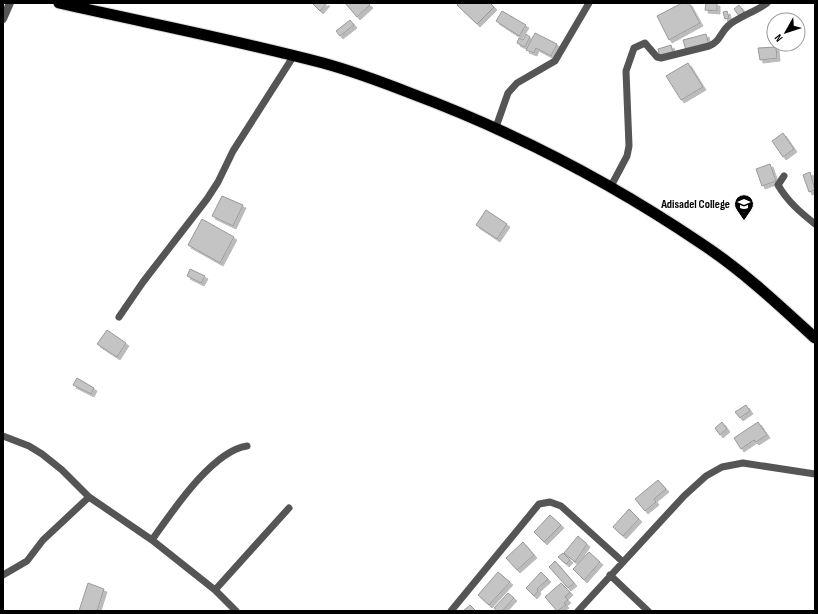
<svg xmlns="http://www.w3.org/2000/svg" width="818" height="614" font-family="'Sofia Sans Condensed',sans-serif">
	<defs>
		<filter id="shadow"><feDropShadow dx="3" dy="3" stdDeviation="0" flood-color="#0004"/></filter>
	</defs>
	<rect width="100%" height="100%" fill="#fff"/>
	<path fill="#c4c4c4" stroke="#999" filter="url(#shadow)" d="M312 3H327L320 11Z
		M345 3H368L370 5 357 17Z
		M459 3H490L494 7 477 24 457 5Z
		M682 3H689L700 23 669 40 657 16Z
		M706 3H717V11L705 10Z
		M739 5 744 12 739 16 734 9Z
		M502 11 526 25 519 36 496 21Z
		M727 11 729 18 725 19 723 12Z
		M350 20 354 25 340 36 336 31Z
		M535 33 557 44 551 56 536 48 534 53 526 50Z
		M526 34 530 37 525 47 517 43 519 38 523 40Z
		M706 34 709 45 686 50 683 40Z
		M671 45 673 53 660 57 658 49Z
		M776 47 777 58 760 60 758 48Z
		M688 63 703 87 681 100 666 76Z
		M783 133 794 149 783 157 772 141Z
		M770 164 776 181 762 186 756 169Z
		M810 172 815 190 809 192 803 175Z
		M222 196 243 205 233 226 212 216Z
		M486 210 507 224 497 239 476 225Z
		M202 219 234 237 220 263 188 245Z
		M190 269 205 276 201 283 187 276Z
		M107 330 126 343 117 357 97 344Z
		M77 378 94 388 91 394 73 385Z
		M746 405 750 411 740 418 735 412Z
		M722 422 727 429 720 435 715 428Z
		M758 422 767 435 756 442 754 440 741 449 734 438Z
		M658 480 666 489 654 499 656 502 645 511 635 499Z
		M629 509 639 519 623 536 613 527Z
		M550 515 561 525 544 542 534 532Z
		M578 536 587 544 575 562 564 553Z
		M523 542 534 555 517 570 506 558Z
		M589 552 600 562 584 580 573 569Z
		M563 553 570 560 566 564 558 557Z
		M555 561 574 583 568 588 549 567Z
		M498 572 510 582 489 605 478 595Z
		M541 572 548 579 537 589 538 591 534 596 526 588Z
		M88 583 104 589 97 611H79Z
		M561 583 570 592 565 597 568 600 564 603 566 605 557 611 545 597Z
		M508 593 514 598 502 611H497L494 608Z
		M470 605 476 611H463Z"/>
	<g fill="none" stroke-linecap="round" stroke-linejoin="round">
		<defs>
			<path id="trunk" d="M59 3C147 23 236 40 323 63 352 71 382 82 410 93 512 131 612 183 702 244 743 271 779 305 815 338"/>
		</defs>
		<use href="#trunk" stroke="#dbdbdb" stroke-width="13"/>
		<path stroke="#555" stroke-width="7" d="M496 127 508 93 517 83 555 61 589 3
			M784 176 778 185C788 202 800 212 815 224
			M610 188 627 156 629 146 626 71 634 48 645 43 657 57 661 58 709 46C720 42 720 33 728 26 736 18 757 11 767 3
			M119 317 143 282 207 199 218 182 233 151 293 57
			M3 436 29 446 42 454 62 470 89 497 152 540 215 590 236 611
			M152 540C172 512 212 451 247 446
			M3 575 27 561 43 540 89 497
			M610 575 648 611
			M215 590 289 508
			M451 611 539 504 550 502 561 506 623 562
			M578 611 684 496 706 476 722 467 743 463 815 474"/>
		<path stroke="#555" stroke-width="8" d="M3 19 10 3"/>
		<use href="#trunk" stroke="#000" stroke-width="11"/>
	</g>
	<defs>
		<symbol id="school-pin" viewBox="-11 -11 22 30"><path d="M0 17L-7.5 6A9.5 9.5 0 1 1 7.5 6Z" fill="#000" stroke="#fff"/><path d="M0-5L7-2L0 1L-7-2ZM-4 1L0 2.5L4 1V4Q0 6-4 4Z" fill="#fff"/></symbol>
	</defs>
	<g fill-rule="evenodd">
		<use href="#school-pin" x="733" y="193" width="22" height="30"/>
	</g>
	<g text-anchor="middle" stroke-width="4" stroke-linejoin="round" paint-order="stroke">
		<g font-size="12" font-weight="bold" fill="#000" stroke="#fff" text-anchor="end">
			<text x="730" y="208">Adisadel College</text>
		</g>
	</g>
	<rect width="818" height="614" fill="none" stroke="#000000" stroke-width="8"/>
	<g transform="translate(786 32) rotate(231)"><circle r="19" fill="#ffffff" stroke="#999999"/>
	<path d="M0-3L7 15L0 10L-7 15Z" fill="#000000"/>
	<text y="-6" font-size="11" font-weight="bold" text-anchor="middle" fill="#000000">N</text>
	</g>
</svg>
